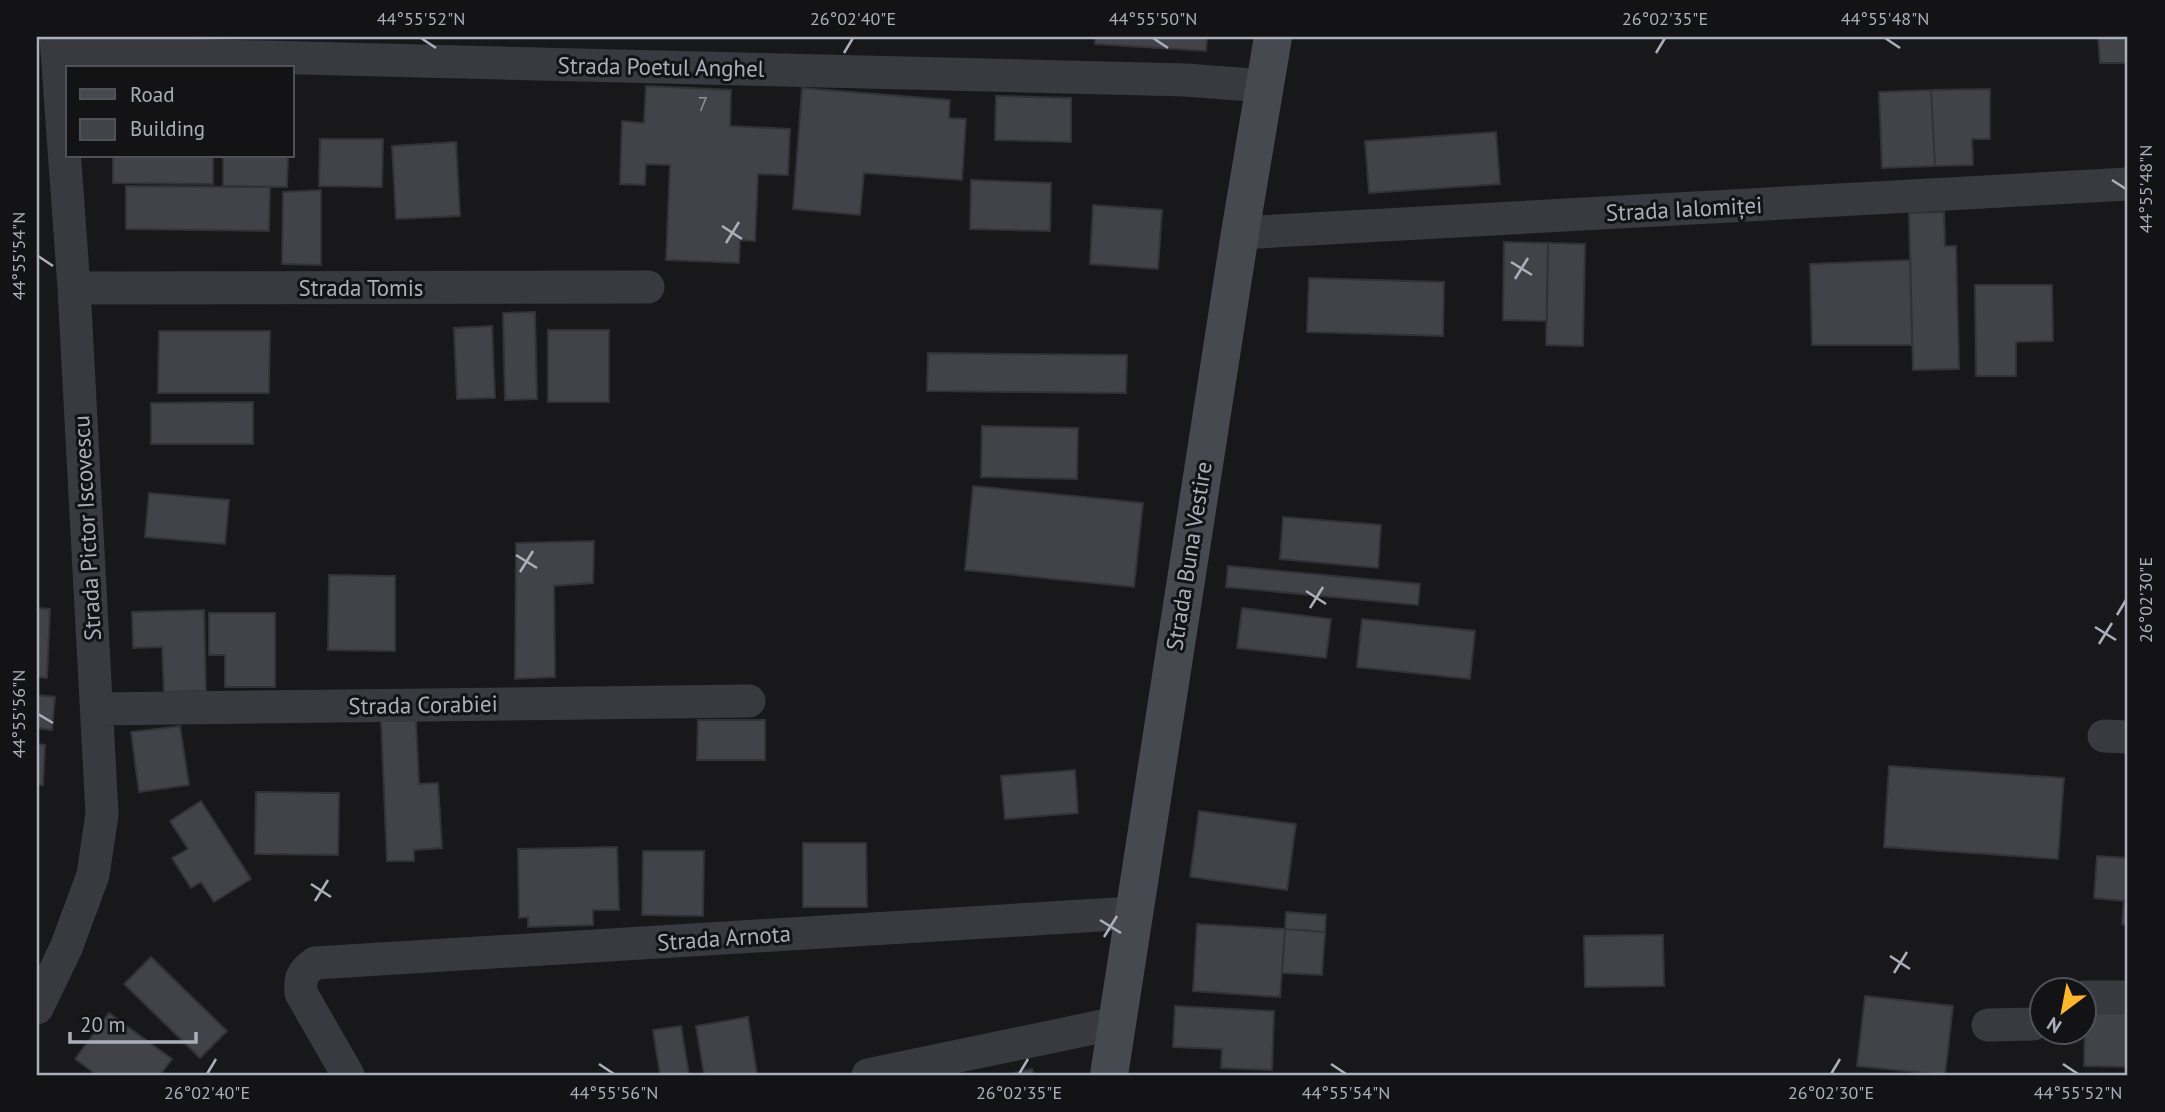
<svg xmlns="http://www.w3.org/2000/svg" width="2165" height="1112" font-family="'PT Sans',sans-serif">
	<rect width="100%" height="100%" fill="#18181b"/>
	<path fill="#424348" stroke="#323237" stroke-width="2" d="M1095 37H1207L1206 51 1095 44Z
		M2098 37H2128V63H2100Z
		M646 86 731 90 730 126 790 129 788 175 758 174 755 241 740 240 739 263 666 260 670 165 646 164 645 185 620 184 622 121 644 123Z
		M802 88 950 100 949 118 966 119 962 180 864 173 860 215 793 209Z
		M1990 89V139H1972L1973 165 1935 166 1931 90Z
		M1931 90 1935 166 1882 168 1879 92Z
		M996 96 1071 98V142L995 140Z
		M1496 132 1500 184 1369 193 1365 141Z
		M320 139H383L382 187 319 186Z
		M456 142 460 216 396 219 392 146Z
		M113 156H213V184L113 183Z
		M223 156H288L287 187 223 186Z
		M971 180 1051 183 1050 231 970 229Z
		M126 186 270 187 269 231 126 229Z
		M321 190V265L282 264 283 192Z
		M1093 205 1162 210 1158 269 1090 264Z
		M1944 212 1945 246H1956L1959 369 1913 370 1909 213Z
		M1504 242 1548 243 1547 321 1503 320Z
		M1548 243 1585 244 1583 346 1546 345Z
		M1910 260 1912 345H1812L1810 264Z
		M1309 278 1444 282 1443 336 1307 332Z
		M1975 285H2052L2053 341 2016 342V376H1976Z
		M535 312 537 399 505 400 503 313Z
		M492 326 495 398 457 399 454 328Z
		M548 330H609V402H548Z
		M159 331H270L269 393H158Z
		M928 353 1127 355 1126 393 927 391Z
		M253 402V444H151V403Z
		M982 426 1078 428 1077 479 981 477Z
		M973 486 1143 503 1134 587 965 570Z
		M149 493 229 500 225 544 145 537Z
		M1283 517 1381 525 1378 568 1280 559Z
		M594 541 593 583 554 586 555 677 515 679 516 543Z
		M1228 566 1420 584 1418 605 1226 587Z
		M329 575 395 576V651L328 650Z
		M37 608 50 609 47 678 37 677Z
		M1242 608 1331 619 1326 658 1237 648Z
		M204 610 206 691 164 692 162 647 133 648 132 612Z
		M209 613H275V687H225V655H209Z
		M1362 619 1475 631 1470 679 1357 667Z
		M37 695 55 697 52 730 37 728Z
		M416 720 419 784 438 783 442 848 414 850V861H387L381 721Z
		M698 720H765V760H697Z
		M180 726 189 785 139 792 131 732Z
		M37 744 45 745 43 785H37Z
		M1889 766 2064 778 2058 859 1884 847Z
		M1075 770 1078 813 1005 819 1001 776Z
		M256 792 339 793 338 855 255 854Z
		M201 801 251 879 214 902 201 882 191 888 172 858 188 849 170 821Z
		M1199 811 1296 824 1287 890 1190 877Z
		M803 843H866L867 907H803Z
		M617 847 619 910H593V925L528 927V917L519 918 518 849Z
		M643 851H704L703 916 642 915Z
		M2097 856 2128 858V925L2122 924 2124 901 2094 898Z
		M1286 912 1326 915 1325 932 1285 929Z
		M1197 924 1285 929 1280 997 1193 991Z
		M1285 929 1325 932 1322 975 1282 973Z
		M1663 935 1664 986 1585 987 1584 936Z
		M151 957 227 1031 200 1058 124 984Z
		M1865 996 1953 1006 1945 1075 1857 1066Z
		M1175 1006 1274 1011 1272 1070 1221 1068 1222 1049 1173 1047Z
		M109 1013 172 1059 160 1075H97L75 1059Z
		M2085 1013H2128V1067L2084 1066Z
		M748 1017 757 1074 704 1075 696 1026Z
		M681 1026 689 1075H660L653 1030Z
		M1032 1069 1034 1075H1005Z"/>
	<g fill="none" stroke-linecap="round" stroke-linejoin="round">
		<path stroke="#393a40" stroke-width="33" d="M58 52 1186 80 1264 86
			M1240 233 2128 184
			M74 288 648 287
			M97 709 749 701
			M2104 736 2128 737
			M2084 997H2128
			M37 1008 66 948 93 875 102 814 74 288 56 37
			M1988 1025 2034 1024 2042 1019
			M348 1075 301 993C300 978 302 972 315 963L1133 913
			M868 1075 1117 1023"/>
		<path stroke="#474950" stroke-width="38" d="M1109 1075 1240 233 1273 37"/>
	</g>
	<path fill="none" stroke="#aaafbb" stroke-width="2.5" d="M421 38 436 48M1153 38 1168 48M1885 38 1900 48M844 53 853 38M1656 53 1665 38M2112 180 2126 189M722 226 742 239M726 243 739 222M38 256 53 266M1511 262 1532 275M1515 279 1528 258M516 555 537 568M520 572 533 551M1306 591 1326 604M1310 608 1323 587M2117 615 2126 600M2095 627 2116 640M2099 644 2112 623M38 714 53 723M311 884 331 897M315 901 328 880M1100 920 1121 933M1104 937 1117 916M1890 956 1910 969M1894 973 1907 952M599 1064 614 1074M1331 1064 1346 1074M2063 1064 2078 1074M207 1074 216 1059M1019 1074 1028 1059M1831 1074 1840 1059"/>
	<g text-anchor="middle" stroke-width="6" stroke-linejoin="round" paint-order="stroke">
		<g font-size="19" fill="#90949e">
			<text x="703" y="111">7</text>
		</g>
		<g font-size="23" fill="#aaafbb" stroke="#131316">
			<text transform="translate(661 67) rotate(1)" y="8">Strada Poetul Anghel</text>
			<text transform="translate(1684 209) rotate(-3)" y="8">Strada Ialomiței</text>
			<text x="361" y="296">Strada Tomis</text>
			<text transform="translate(87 528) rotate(-93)" y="8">Strada Pictor Iscovescu</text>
			<text transform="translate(1189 556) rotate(-81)" y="8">Strada Buna Vestire</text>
			<text transform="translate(423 705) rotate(-1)" y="8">Strada Corabiei</text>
			<text transform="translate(724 938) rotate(-4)" y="8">Strada Arnota</text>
		</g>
	</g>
	<rect width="2165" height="1112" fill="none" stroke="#131316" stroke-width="77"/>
	<rect x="66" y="66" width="228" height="91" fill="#131316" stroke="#4f5158" stroke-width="2"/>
	<rect x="80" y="89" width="35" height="10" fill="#474950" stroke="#4f5158" stroke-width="2"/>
	<text x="130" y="102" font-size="21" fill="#aaafbb">Road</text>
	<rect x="80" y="119" width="35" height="21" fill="#424348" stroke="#4f5158" stroke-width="2"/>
	<text x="130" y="136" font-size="21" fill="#aaafbb">Building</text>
	<g transform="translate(2063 1011) rotate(212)"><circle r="33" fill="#131316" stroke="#4f5158" stroke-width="2"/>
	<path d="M0-5L12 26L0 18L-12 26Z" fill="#feb72d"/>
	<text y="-10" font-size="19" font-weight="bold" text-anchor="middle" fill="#aaafbb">N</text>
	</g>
	<path d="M70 1032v10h126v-10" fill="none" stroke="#aaafbb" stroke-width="3.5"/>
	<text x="80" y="1032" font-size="21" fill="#aaafbb" stroke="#131316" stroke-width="5" paint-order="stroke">20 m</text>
	<rect x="38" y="38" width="2088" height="1036" fill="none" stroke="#aaafbb" stroke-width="2.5"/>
	<g font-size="18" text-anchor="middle" fill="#aaafbb">
		<text x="421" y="25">44°55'52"N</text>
		<text x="853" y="25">26°02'40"E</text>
		<text x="1153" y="25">44°55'50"N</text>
		<text x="1665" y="25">26°02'35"E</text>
		<text x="1885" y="25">44°55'48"N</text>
		<text transform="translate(2146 189) rotate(-90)" y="6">44°55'48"N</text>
		<text transform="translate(19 256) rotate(-90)" y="6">44°55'54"N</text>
		<text transform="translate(2146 600) rotate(-90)" y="6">26°02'30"E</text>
		<text transform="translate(19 714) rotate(-90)" y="6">44°55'56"N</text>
		<text x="207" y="1099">26°02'40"E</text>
		<text x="614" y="1099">44°55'56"N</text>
		<text x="1019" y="1099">26°02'35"E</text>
		<text x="1346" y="1099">44°55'54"N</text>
		<text x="1831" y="1099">26°02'30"E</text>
		<text x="2078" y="1099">44°55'52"N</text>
	</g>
</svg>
